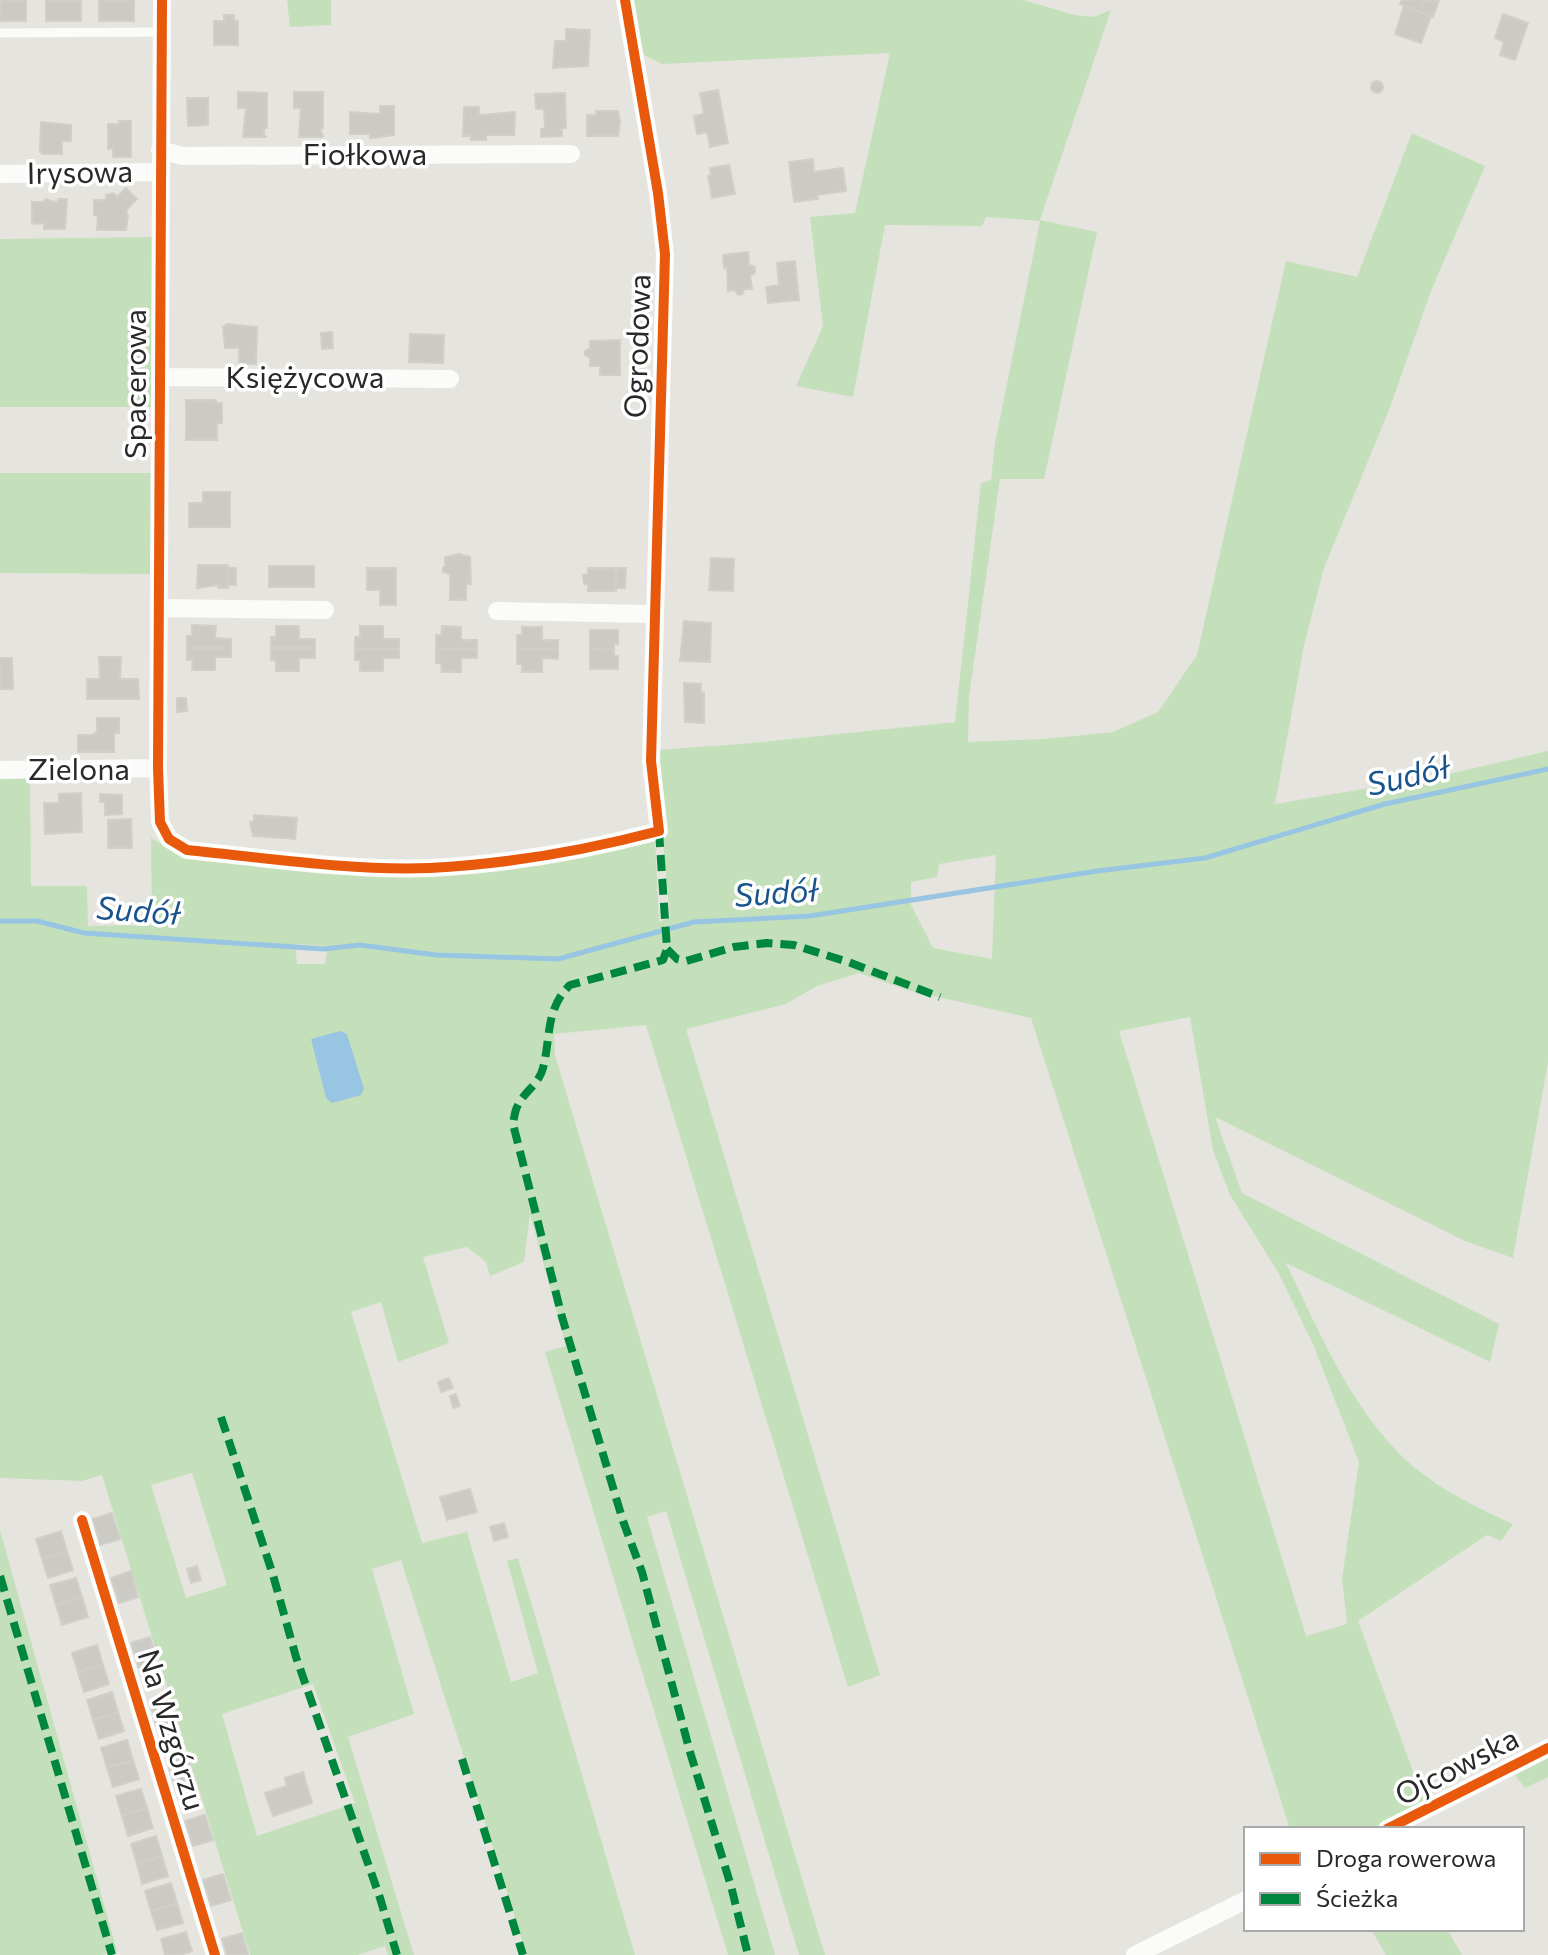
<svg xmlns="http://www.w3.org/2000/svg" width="1548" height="1955" font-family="Commissioner,sans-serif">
	<rect width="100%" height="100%" fill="#e6e4de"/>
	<path fill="#c4e0ba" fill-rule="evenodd" d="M287 0H331V25L290 27Z
		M631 0H1023L1075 15 1094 17 1111 10 1040 220 1097 232 1044 479H1000L969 697 968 742 1045 739 1113 732 1158 712 1197 655 1286 261 1357 277 1412 133 1485 166 1431 291 1389 410 1324 568 1304 645 1275 804 1440 776 1548 751V1062L1513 1258 1465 1241 1215 1117 1242 1193 1499 1324 1490 1362 1286 1263C1317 1327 1345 1395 1394 1448 1426 1483 1471 1505 1513 1524L1501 1541 1487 1535 1358 1621 1425 1804 1370 1829H1290L1031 1018 907 990 859 973 817 986 786 1004 686 1029 880 1675 848 1687 646 1025 554 1034 555 1055 825 1955H799L666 1511 647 1517 775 1955H728L545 1352 566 1346 530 1214 524 1262 490 1276 486 1262 467 1247 423 1257 449 1343 398 1362 381 1302 351 1312 422 1543 467 1532 511 1682 538 1673 507 1561 518 1558 635 1955H527L401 1560 372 1569 414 1714 348 1737 414 1955H388L385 1946 357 1955H250L102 1475 82 1481 0 1478V778H30L31 886H87L88 926 152 925 151 838 185 857 425 871 655 837 659 922 670 918 655 750 742 744 955 722 981 483 991 480 995 443 1040 221 986 217 982 226 885 225 853 397 796 386 823 326 810 217 855 213 890 53 662 64 644 55 636 35ZM996 855 992 959 933 948 911 905V882L937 877 939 864ZM295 944 328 946 325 964H297ZM1190 1017 1213 1150 1230 1195 1278 1272 1313 1344 1359 1462 1342 1579 1347 1624 1306 1636 1119 1031ZM192 1473 227 1585 186 1598 151 1485ZM313 1684 355 1803 257 1836 222 1714Z
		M154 237 153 407H0V239Z
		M0 473H154L153 574 0 573Z
		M0 1530 117 1951 102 1955H0Z
		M1548 1757V1777L1525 1788 1515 1775Z
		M1371 1929H1447L1462 1955H1386Z"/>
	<path fill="#98c5e2" d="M340 1031 347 1034 364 1089 361 1095 332 1103 326 1098 311 1039Z"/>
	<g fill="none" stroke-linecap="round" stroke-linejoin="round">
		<path stroke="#98c5e2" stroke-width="5" d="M0 921H37L84 933 324 949 360 945 436 955 558 959 694 922 810 916 1097 871 1205 858 1385 804 1548 769"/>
	</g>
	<path fill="#cbcac5" stroke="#d1cfca" stroke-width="2" d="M0 0H26V21H0Z
		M46 0H81V21H46Z
		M99 0H134V21H99Z
		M1402 0H1424L1420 12 1400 4Z
		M1424 0H1439L1433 17 1420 12Z
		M1404 6 1431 16 1421 43 1395 34Z
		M1503 14 1528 23 1515 60 1500 55 1504 42 1495 38Z
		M224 15H234V20L238 21V45H214V21H224Z
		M566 29 590 30 588 66 553 68 555 41H566Z
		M1371 87a6 6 0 1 1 12 0a6 6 0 1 1-12 0Z
		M718 90 728 143 710 147 707 132 697 134 694 116 704 114 700 93Z
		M238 92 267 93V128H264V136L267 137H243L246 108H238Z
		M294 92H323V128H320L323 137H299L301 108H294Z
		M565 93 566 128H562V136L541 137V129H545L544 109H536L535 94Z
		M187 98H208V125L188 126Z
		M380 106H394V135L370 138V134H350V112L380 114Z
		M464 107H479V115L515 112 514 135H486V140H471V136H463Z
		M596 111H618L620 122 618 136H587V115H596Z
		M119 121H131V157H113V148L108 149V124H120Z
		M41 122 71 125V141H62V154H43L40 152Z
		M813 159 814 172 843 168 846 191 817 195 818 199 794 202 789 162Z
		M729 165 735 194 712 198 708 176H711L710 168Z
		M126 188 137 199 126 210 128 216 126 230H97L98 215H94V200H106V195L113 193 117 197Z
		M46 199 54 202H58V199H67L65 229H44V223L32 224V202H43Z
		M748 252 749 265 755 267V273L750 276 752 289H744L743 294 738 295 735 290 728 291 727 267 724 268 723 255Z
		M795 261 799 300 768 303 766 287 779 285 777 263Z
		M227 324 257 327 256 364H239V348H225L223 327Z
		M332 332 333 348 322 349 321 333Z
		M410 334 444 335 443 363 409 362Z
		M620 340V375H600V366H590V358L585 355V351L590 348V341Z
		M186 400H216V403H222V423H217V440H186Z
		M203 492H230V527H189V503H203Z
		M459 554 470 557 471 584H466V600H450V574L443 572V568L445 566V557Z
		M711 558 734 559 733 591 709 590Z
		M198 565H228V588H218V585L197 588Z
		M269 566H314V587H269Z
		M228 568H236V585H228Z
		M367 568H396V605H380V590H367Z
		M588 568H616V591H588V584H584L583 575 588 574Z
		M616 568H626L625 588H615Z
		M684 621 711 623 710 662 680 661Z
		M192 625 216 626 215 638 231 639V648H187V636H192Z
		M276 626H299V639H315V648H271V637H276Z
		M360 626H383V639H399V649H355V637H360Z
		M442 626 461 627V640H477V649H436V635H441Z
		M522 627H542V640H558V649H517V635H522Z
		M590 630H618V644H614V650L590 649Z
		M187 648H231V657H215V670H192L193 660H187Z
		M271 648H315V658H299V671H276V660H271Z
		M355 649H399V658H383V671H360V660H355Z
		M436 649H477V658H461V672H442L441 663H436Z
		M517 649H558V659L542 658V672H522V664H517Z
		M590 649 614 650V656H618V669H590Z
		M99 657H121L120 679H138L139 699H87V679H100Z
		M0 658H12L13 689H0Z
		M684 683 701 684V693H704V723L685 722Z
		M177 698H186L187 711 177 712Z
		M97 718H119V733H114V752H78V735H93L97 731Z
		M81 793 82 832 45 834 44 803H59V794Z
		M100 794 122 795V814L105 815V802H100Z
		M254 815 297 818 295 839 253 836 250 822 254 821Z
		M131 819 132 848H108V820Z
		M449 1378 453 1388 441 1392 438 1382Z
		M456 1394 460 1406 453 1408 450 1396Z
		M470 1489 477 1512 447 1520 440 1497Z
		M112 1513 120 1539 100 1545 93 1519Z
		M504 1523 508 1537 494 1541 490 1527Z
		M61 1531 67 1551 42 1559 36 1539Z
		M67 1551 73 1570 48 1578 42 1559Z
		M197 1566 201 1580 191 1583 187 1569Z
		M131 1571 138 1597 119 1603 111 1578Z
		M76 1578 82 1597 56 1605 50 1585Z
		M82 1597 88 1617 62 1625 56 1605Z
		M150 1637 158 1663 139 1668 131 1643Z
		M97 1645 103 1665 78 1672 72 1653Z
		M103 1665 109 1684 84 1692 78 1672Z
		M112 1692 118 1712 93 1720 87 1700Z
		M169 1696 177 1722 157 1728 150 1702Z
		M118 1712 124 1731 99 1739 93 1720Z
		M127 1740 133 1760 107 1768 101 1748Z
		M187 1755 195 1781 175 1787 167 1761Z
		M133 1760 139 1779 113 1787 107 1768Z
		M303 1772 312 1803 273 1816 265 1793 287 1786 285 1778Z
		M141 1789 147 1808 122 1816 116 1796Z
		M147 1808 153 1828 128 1836 122 1816Z
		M205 1815 213 1840 193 1846 185 1821Z
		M156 1836 162 1856 137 1864 131 1844Z
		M162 1856 168 1876 142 1884 137 1864Z
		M223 1874 231 1900 211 1906 203 1880Z
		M171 1883 177 1903 151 1911 145 1891Z
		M177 1903 183 1923 157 1930 151 1911Z
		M186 1932 192 1951 180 1955H165L161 1939Z
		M242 1933 248 1955H227L222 1939Z"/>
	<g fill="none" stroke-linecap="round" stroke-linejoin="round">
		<path stroke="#fbfbfa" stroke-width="9" d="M0 33 162 32"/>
		<path stroke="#fbfbfa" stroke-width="18" d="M162 0 158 768 160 822 169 839 187 850C267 858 350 871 430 868 508 864 583 851 659 831L651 761 665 254 658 193 625 0
			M160 150 183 156 571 154
			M0 174 160 172
			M161 377 450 379
			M160 608 325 610
			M497 611 654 614
			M0 770 158 768
			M82 1520 215 1955
			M1387 1829 1548 1748
			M1135 1955 1246 1900"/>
		<path stroke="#00873e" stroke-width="8" stroke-dasharray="16 8" stroke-linecap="butt" d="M659 831 667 949 663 960 570 985C545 1009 551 1038 543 1068 539 1084 525 1091 518 1105 515 1110 514 1118 513 1124L562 1317 623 1521 642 1572 690 1752 731 1886 748 1955
			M667 949 677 959 686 961 734 947 767 943 794 945 848 962 940 997
			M221 1417 273 1575 296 1657 380 1898 397 1955
			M0 1576 112 1955
			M462 1759 523 1955"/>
		<defs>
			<path id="cycleway" d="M162 0 158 768 160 822 169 839 187 850C267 858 350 871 430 868 508 864 583 851 659 831L651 761 665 254 658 193 625 0
				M82 1520 215 1955
				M1387 1829 1548 1748"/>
		</defs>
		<use href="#cycleway" stroke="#fff" stroke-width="15"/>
		<use href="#cycleway" stroke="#e8590c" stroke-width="10"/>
	</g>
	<g text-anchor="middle" stroke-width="7" stroke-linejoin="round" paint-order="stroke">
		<g font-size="30" fill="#292929" stroke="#fff">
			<text x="365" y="165">Fiołkowa</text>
			<text transform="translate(80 173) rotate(-1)" y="10">Irysowa</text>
			<text transform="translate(638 346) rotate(-88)" y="10">Ogrodowa</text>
			<text x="305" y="388">Księżycowa</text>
			<text transform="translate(136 384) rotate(-90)" y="10">Spacerowa</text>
			<text x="79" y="780">Zielona</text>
			<text transform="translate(171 1730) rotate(73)" y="10">Na Wzgórzu</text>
			<text transform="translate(1457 1767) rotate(-27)" y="10">Ojcowska</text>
		</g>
		<g font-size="32" font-style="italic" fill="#19558c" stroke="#fff">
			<text transform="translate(1408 776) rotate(-13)" y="11">Sudół</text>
			<text transform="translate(776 893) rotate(-4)" y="11">Sudół</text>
			<text transform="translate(138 911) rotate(4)" y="11">Sudół</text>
		</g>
	</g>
	<rect x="1244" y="1827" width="280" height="104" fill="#ffffff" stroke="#a9a9a9" stroke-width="2"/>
	<rect x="1260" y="1853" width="40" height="12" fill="#e8590c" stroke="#a9a9a9" stroke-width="2"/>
	<text x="1316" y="1867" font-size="24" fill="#292929">Droga rowerowa</text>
	<rect x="1260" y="1893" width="40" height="12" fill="#00873e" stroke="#a9a9a9" stroke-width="2"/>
	<text x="1316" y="1907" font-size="24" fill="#292929">Ścieżka</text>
</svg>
